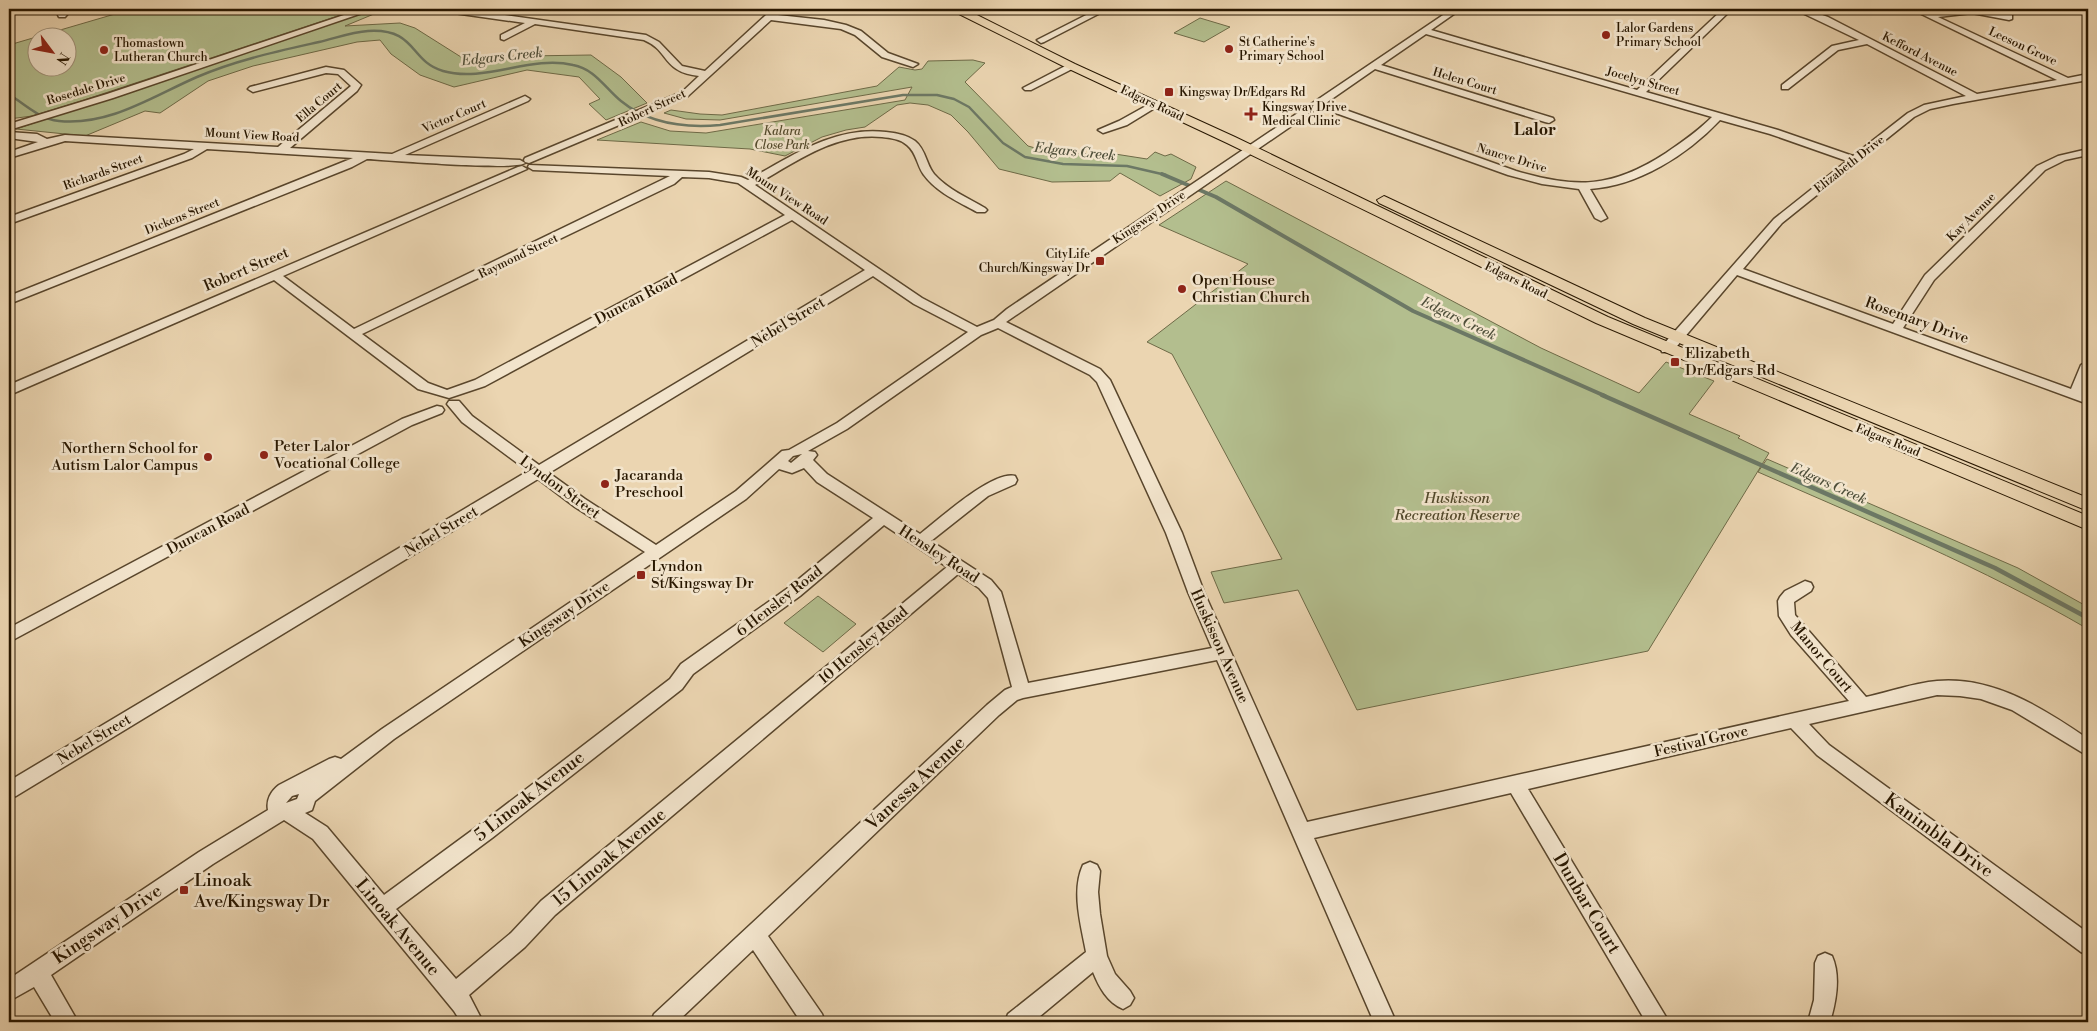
<svg xmlns="http://www.w3.org/2000/svg" width="2097" height="1031" font-family="'Libre Bodoni',serif">
	<rect width="100%" height="100%" fill="#ebd5b1"/>
	<filter id="stains"><feTurbulence type="fractalNoise" baseFrequency=".004" numOctaves="4"/><feColorMatrix values="0 0 0 0 .2 0 0 0 0 .09 0 0 0 0 .02 0 0 0 .5 -.17"/></filter>
	<radialGradient id="worn" r=".72"><stop offset=".6" stop-color="#630" stop-opacity="0"/><stop offset="1" stop-color="#630" stop-opacity=".3"/></radialGradient>
	<path fill="#b3be8e" stroke="#6e6a47" fill-rule="evenodd" d="M132 9H359L78 102 32 116 9 119V45ZM38 38H68V68H38Z
		M374 9H386L345 26 400 23 415 28 461 57 591 55 621 77 647 103 606 120 589 104 600 99 579 77 527 70 454 87 420 75 391 54 380 40 357 42 253 66 208 81 160 113 145 111 85 136 16 129Z
		M1200 18 1230 27 1204 42 1174 33Z
		M973 60 985 63 965 82 1028 146 1053 153 1115 154 1147 159 1155 152 1165 156 1171 154 1196 167 1191 179 1160 196 1120 173 1110 181 1052 182 999 169 968 132 951 115 928 105 910 103 897 105 865 127 846 130 822 137 785 156 750 149 597 140 641 122 670 131 706 133 905 100 912 87 720 120 686 119 664 113 671 110 700 114 722 115 877 86 899 67 915 70 922 69 928 61Z
		M1226 181 1541 348 1639 393 1666 362 1714 381 1689 414 1740 436 1738 438 1769 453 1648 651 1357 710 1298 590 1224 603 1211 572 1282 559 1172 354 1147 342 1248 264 1159 225Z
		M1767 459 2018 568 2088 607V629C1983 568 1870 521 1758 472Z
		M818 596 856 624 823 652 784 623Z"/>
	<g fill="none" stroke-linecap="round" stroke-linejoin="round">
		<path stroke="#6c7865" stroke-width="2.5" d="M9 94C25 105 40 119 59 121 110 126 153 96 197 77 236 60 279 51 319 42 336 38 352 32 368 31 417 28 409 61 443 71 485 83 530 55 573 65 595 69 605 88 621 101 649 124 686 128 720 125L903 95H937L954 99 969 107 1003 143 1025 157 1063 164 1127 166 1166 175"/>
		<path stroke="#6c7865" stroke-width="4" d="M1162 174 1216 197 1413 311 1605 396"/>
		<path stroke="#6c7865" stroke-width="4.5" d="M1602 395 1995 568 2088 618"/>
		<defs>
			<path id="minor" d="M63 9H72L65 17H59L58 15Z
				M362 9H374L113 98 9 130V124L107 94Z
				M443 9H463L646 35 659 42 682 66 705 71 766 15 776 9H786L778 15 824 20 846 25 861 31 888 53 918 64 913 67 882 57 855 35 841 29 771 20 688 96 529 163 525 162 524 160 525 158 682 92 699 76C662 72 670 51 644 40L535 24 504 40 501 39V35L525 23 447 12Z
				M1098 9H1108L1044 42 1041 43 1037 40Z
				M1317 9H1325L1320 13 1317 12Z
				M1452 9H1461L1431 30 1637 90 1723 9H1732L1646 92 1778 130 1853 156 1908 113 1924 105 1966 96 1867 44 1838 50 1788 89H1782V85L1832 46 1859 40 1794 9H1805L1828 17 1977 94 2057 80 1911 9H1921L1929 12 1979 9 2012 15V19L2009 20 1972 13 1938 17 2068 78 2088 74V80L1953 104 1930 109 1914 117 1782 223 1743 269 1893 324 1925 275 2037 166 2058 156 2088 149V155L2065 160 2045 170 1934 280 1903 328 2071 389 2081 365 2088 361V380L2082 393 2088 395V404L1737 275 1672 352H1662L1661 349 1662 346 1774 219 1847 161 1770 134 1720 120C1687 155 1638 186 1590 189L1607 218 1601 221 1595 218 1579 189 1542 184 1508 175 1319 107 1006 322 1100 369 1110 380 1182 533 1204 592 1307 822 1849 701 1791 635 1779 616 1778 601 1780 597 1785 591 1805 581 1811 583 1813 587 1811 591 1794 602 1795 615 1866 697C1889 692 1914 683 1937 681 1994 676 2044 709 2088 739V756L2012 710 1981 699 1960 696 1937 695 1809 724 1829 745 2088 933V955L2081 952 1817 755 1791 728 1528 789 1669 1022H1646L1511 793 1314 838 1396 1022H1374L1217 660 1023 698 1017 700 999 715 768 936 822 1014 825 1022H801L753 950 677 1022H651L654 1014 987 705 1005 690 1012 687 988 598 979 588 958 574 555 915 525 947 469 995 483 1022H461L454 1011 313 839 284 820 213 864 51 975 78 1022H55L34 987 9 1001V979L199 852 268 810C266 800 271 791 279 785L329 759 335 757 341 759 382 729 645 552 575 507 538 479 16 796 9 798V781L528 471 462 422 447 404 449 401H459L472 416 539 465 865 270 792 220 485 386 449 398 418 389 274 280 14 393 9 394V385L518 167 522 166 527 169 283 276 354 329 670 176 533 170 528 167 529 165 709 172 741 177 748 180C792 156 834 126 886 132 896 133 907 135 915 141 926 150 926 164 934 174 947 189 968 198 985 208L987 210 985 212H977C959 202 936 192 924 175 917 166 917 153 907 145 900 139 891 138 882 137 835 132 794 163 755 185L922 298 977 327 994 320 1007 309ZM1426 34 1712 117C1698 131 1682 142 1666 153 1612 188 1577 189 1516 171L1326 103 1375 69 1545 122 1549 123 1554 120 1553 118 1381 65ZM682 177 709 178 738 183 785 215 475 380 447 390 428 383 362 334 674 184ZM873 276 914 304 968 332 837 423 789 450 782 451 736 491 656 545 585 499 549 473ZM998 328 1090 375 1097 382 1166 533 1188 592 1212 648 1028 683 1001 592 991 580 931 541 988 496 1015 484 1017 480 1015 476C993 470 938 520 920 534L827 474 813 460 817 455 815 452 808 451 847 429 981 335ZM802 454 791 463 788 461 793 456ZM804 468 817 482 873 518 788 588 681 664 670 679 478 826 384 895 327 827 305 813 312 810 315 801 394 739 746 499 779 469 792 473ZM884 525 947 567 541 901 511 933 456 979 396 909 492 838 682 689 693 674 800 596ZM299 794 297 799 286 803 292 796Z
				M1071 63 1076 66 1074 68 1031 90H1025L1023 88Z
				M326 67 344 70 361 85 357 91 290 148 392 154 525 96 530 99 528 101 405 155 520 160 525 163C516 171 388 160 367 159L352 167 9 304V296L353 158 207 149 192 158 9 224V217L184 154 194 149 65 141 9 158V152L38 142 9 138V132L37 134 47 139 65 135 278 147 351 86 338 74 326 73 253 92 248 89 250 87Z
				M1155 101 1160 104 1158 106 1127 125 1103 133 1098 130 1119 121Z
				M437 406 442 407 444 410 442 413 412 425 9 642V628L402 419Z
				M1090 862 1097 865 1100 871 1098 892 1100 914 1107 956 1115 974 1130 991 1134 998 1130 1005 1123 1009C1107 1002 1099 987 1093 972L1033 1022H1005L1008 1014 1086 952C1081 925 1071 891 1083 865Z
				M1825 953 1832 956C1841 976 1836 1002 1830 1022H1808L1814 1000 1815 963 1818 956Z"/>
			<path id="major" d="M952 9H965L1075 64 1235 137 1608 317 2088 516V530L1596 323 1227 143 1067 68 953 11Z
				M1384 196 1645 318 2088 498V511L1633 324 1379 203 1377 200Z"/>
		</defs>
		<use href="#minor" stroke="#59462c" stroke-width="3"/>
		<use href="#major" stroke="#281700" stroke-width="2"/>
		<use href="#minor" fill="#f2e4cc" fill-rule="evenodd"/>
		<use href="#major" fill="#ebd5b1" fill-rule="evenodd"/>
	</g>
	<g fill="#8f2418" stroke="#f2e4cc" stroke-width="2">
		<circle cx="1606" cy="35" r="5"/>
		<circle cx="1229" cy="49" r="5"/>
		<circle cx="104" cy="50" r="5"/>
		<rect x="1164" y="87" width="10" height="10" rx="2.5"/>
		<path d="M1248.5 106.5h5v5h5v5h-5v5h-5v-5h-5v-5h5z"/>
		<rect x="1095" y="256" width="10" height="10" rx="2.5"/>
		<circle cx="1182" cy="289" r="5"/>
		<rect x="1670" y="357" width="10" height="10" rx="2.5"/>
		<circle cx="264" cy="455" r="5"/>
		<circle cx="208" cy="457" r="5"/>
		<circle cx="605" cy="484" r="5"/>
		<rect x="636" y="570" width="10" height="10" rx="2.5"/>
		<rect x="179" y="885" width="10" height="10" rx="2.5"/>
	</g>
	<g text-anchor="middle" stroke-width="5" stroke-linejoin="round" paint-order="stroke">
		<g font-size="12" fill="#281700" stroke="#f2e4cc" text-anchor="start">
			<text x="1616" y="32">Lalor Gardens<tspan x="1616" dy="14">Primary School</tspan></text>
			<text x="1239" y="46">St Catherine's<tspan x="1239" dy="14">Primary School</tspan></text>
			<text x="114" y="47">Thomastown<tspan x="114" dy="14">Lutheran Church</tspan></text>
			<text x="1179" y="96">Kingsway Dr/Edgars Rd</text>
			<text x="1262" y="111">Kingsway Drive<tspan x="1262" dy="14">Medical Clinic</tspan></text>
			<text x="1090" y="258" text-anchor="end">CityLife<tspan x="1090" dy="14">Church/Kingsway Dr</tspan></text>
		</g>
		<g font-size="12" fill="#281700" stroke="#f2e4cc">
			<text transform="translate(2023 46) rotate(25)" y="4">Leeson Grove</text>
			<text transform="translate(1920 54) rotate(27)" y="4">Kefford Avenue</text>
			<text transform="translate(1465 81) rotate(17)" y="4">Helen Court</text>
			<text transform="translate(1643 81) rotate(16)" y="4">Jocelyn Street</text>
			<text transform="translate(86 89) rotate(-17)" y="4">Rosedale Drive</text>
			<text transform="translate(319 102) rotate(-40)" y="4">Ella Court</text>
			<text transform="translate(1152 103) rotate(25)" y="4">Edgars Road</text>
			<text transform="translate(652 108) rotate(-25)" y="4">Robert Street</text>
			<text transform="translate(454 116) rotate(-23)" y="4">Victor Court</text>
			<text transform="translate(252 135) rotate(3)" y="4">Mount View Road</text>
			<text transform="translate(1512 158) rotate(17)" y="4">Nancye Drive</text>
			<text transform="translate(1849 164) rotate(-38)" y="4">Elizabeth Drive</text>
			<text transform="translate(103 172) rotate(-20)" y="4">Richards Street</text>
			<text transform="translate(787 196) rotate(33)" y="4">Mount View Road</text>
			<text transform="translate(182 216) rotate(-22)" y="4">Dickens Street</text>
			<text transform="translate(1149 217) rotate(-34)" y="4">Kingsway Drive</text>
			<text transform="translate(1971 217) rotate(-45)" y="4">Kay Avenue</text>
			<text transform="translate(518 256) rotate(-26)" y="4">Raymond Street</text>
			<text transform="translate(1516 280) rotate(26)" y="4">Edgars Road</text>
			<text transform="translate(1888 440) rotate(22)" y="4">Edgars Road</text>
		</g>
		<g font-size="12" font-style="italic" fill="#52492b" stroke="#f2e4cc">
			<text x="782" y="135">Kalara<tspan x="782" dy="14">Close Park</tspan></text>
		</g>
		<g font-size="14" font-style="italic" fill="#50503b" stroke="#f2e4cc">
			<text transform="translate(502 56) rotate(-6)" y="5">Edgars Creek</text>
			<text transform="translate(1075 151) rotate(6)" y="5">Edgars Creek</text>
			<text transform="translate(1459 318) rotate(26)" y="5">Edgars Creek</text>
			<text transform="translate(1829 483) rotate(24)" y="5">Edgars Creek</text>
		</g>
		<g font-size="15" fill="#281700" stroke="#f2e4cc">
			<text transform="translate(246 269) rotate(-23)" y="5">Robert Street</text>
			<text transform="translate(636 299) rotate(-28)" y="5">Duncan Road</text>
			<text transform="translate(1917 320) rotate(20)" y="5">Rosemary Drive</text>
			<text transform="translate(788 322) rotate(-31)" y="5">Nebel Street</text>
			<text transform="translate(560 487) rotate(36)" y="5">Lyndon Street</text>
			<text transform="translate(208 529) rotate(-28)" y="5">Duncan Road</text>
			<text transform="translate(441 531) rotate(-31)" y="5">Nebel Street</text>
			<text transform="translate(939 554) rotate(33)" y="5">Hensley Road</text>
			<text transform="translate(779 601) rotate(-38)" y="5">6 Hensley Road</text>
			<text transform="translate(564 614) rotate(-34)" y="5">Kingsway Drive</text>
			<text transform="translate(863 645) rotate(-40)" y="5">10 Hensley Road</text>
			<text transform="translate(1220 646) rotate(66)" y="5">Huskisson Avenue</text>
			<text transform="translate(1822 657) rotate(50)" y="5">Manor Court</text>
			<text transform="translate(94 739) rotate(-31)" y="5">Nebel Street</text>
			<text transform="translate(1701 741) rotate(-13)" y="5">Festival Grove</text>
		</g>
		<g font-size="15" fill="#281700" stroke="#f2e4cc" text-anchor="start">
			<text x="1192" y="285">Open House<tspan x="1192" dy="17">Christian Church</tspan></text>
			<text x="1685" y="358">Elizabeth<tspan x="1685" dy="17">Dr/Edgars Rd</tspan></text>
			<text x="274" y="451">Peter Lalor<tspan x="274" dy="17">Vocational College</tspan></text>
			<text x="198" y="453" text-anchor="end">Northern School for<tspan x="198" dy="17">Autism Lalor Campus</tspan></text>
			<text x="615" y="480">Jacaranda<tspan x="615" dy="17">Preschool</tspan></text>
			<text x="651" y="571">Lyndon<tspan x="651" dy="17">St/Kingsway Dr</tspan></text>
		</g>
		<g font-size="15" font-style="italic" fill="#52492b" stroke="#f2e4cc">
			<text x="1457" y="503">Huskisson<tspan x="1457" dy="17">Recreation Reserve</tspan></text>
		</g>
		<g font-size="16" font-weight="bold" fill="#281700" stroke="#f2e4cc">
			<text x="1535" y="135">Lalor</text>
		</g>
		<g font-size="18" fill="#281700" stroke="#f2e4cc">
			<text transform="translate(915 783) rotate(-43)" y="6">Vanessa Avenue</text>
			<text transform="translate(529 796) rotate(-38)" y="6">5 Linoak Avenue</text>
			<text transform="translate(1939 835) rotate(36)" y="6">Kanimbla Drive</text>
			<text transform="translate(609 857) rotate(-40)" y="6">15 Linoak Avenue</text>
			<text transform="translate(1587 903) rotate(59)" y="6">Dunbar Court</text>
			<text transform="translate(107 924) rotate(-34)" y="6">Kingsway Drive</text>
			<text transform="translate(398 927) rotate(50)" y="6">Linoak Avenue</text>
		</g>
		<g font-size="18" fill="#281700" stroke="#f2e4cc" text-anchor="start">
			<text x="194" y="886">Linoak<tspan x="194" dy="21">Ave/Kingsway Dr</tspan></text>
		</g>
	</g>
	<rect width="2097" height="1031" fill="none" stroke="#ebd5b1" stroke-width="30"/>
	<rect x="10" y="10" width="2077" height="1011" fill="none" stroke="#281700" stroke-width="2.5"/>
	<rect x="15" y="15" width="2067" height="1001" fill="none" stroke="#281700"/>
	<g transform="translate(52 52) rotate(122)"><circle r="24" fill="#f2e4cc" stroke="#a1927a"/>
	<path d="M0-4L9 19L0 12L-9 19Z" fill="#8f2418"/>
	<text y="-8" font-size="14" font-weight="bold" text-anchor="middle" fill="#281700">N</text>
	</g>
	<rect width="100%" height="100%" filter="url(#stains)"/>
	<rect width="100%" height="100%" fill="url(#worn)"/>
</svg>
